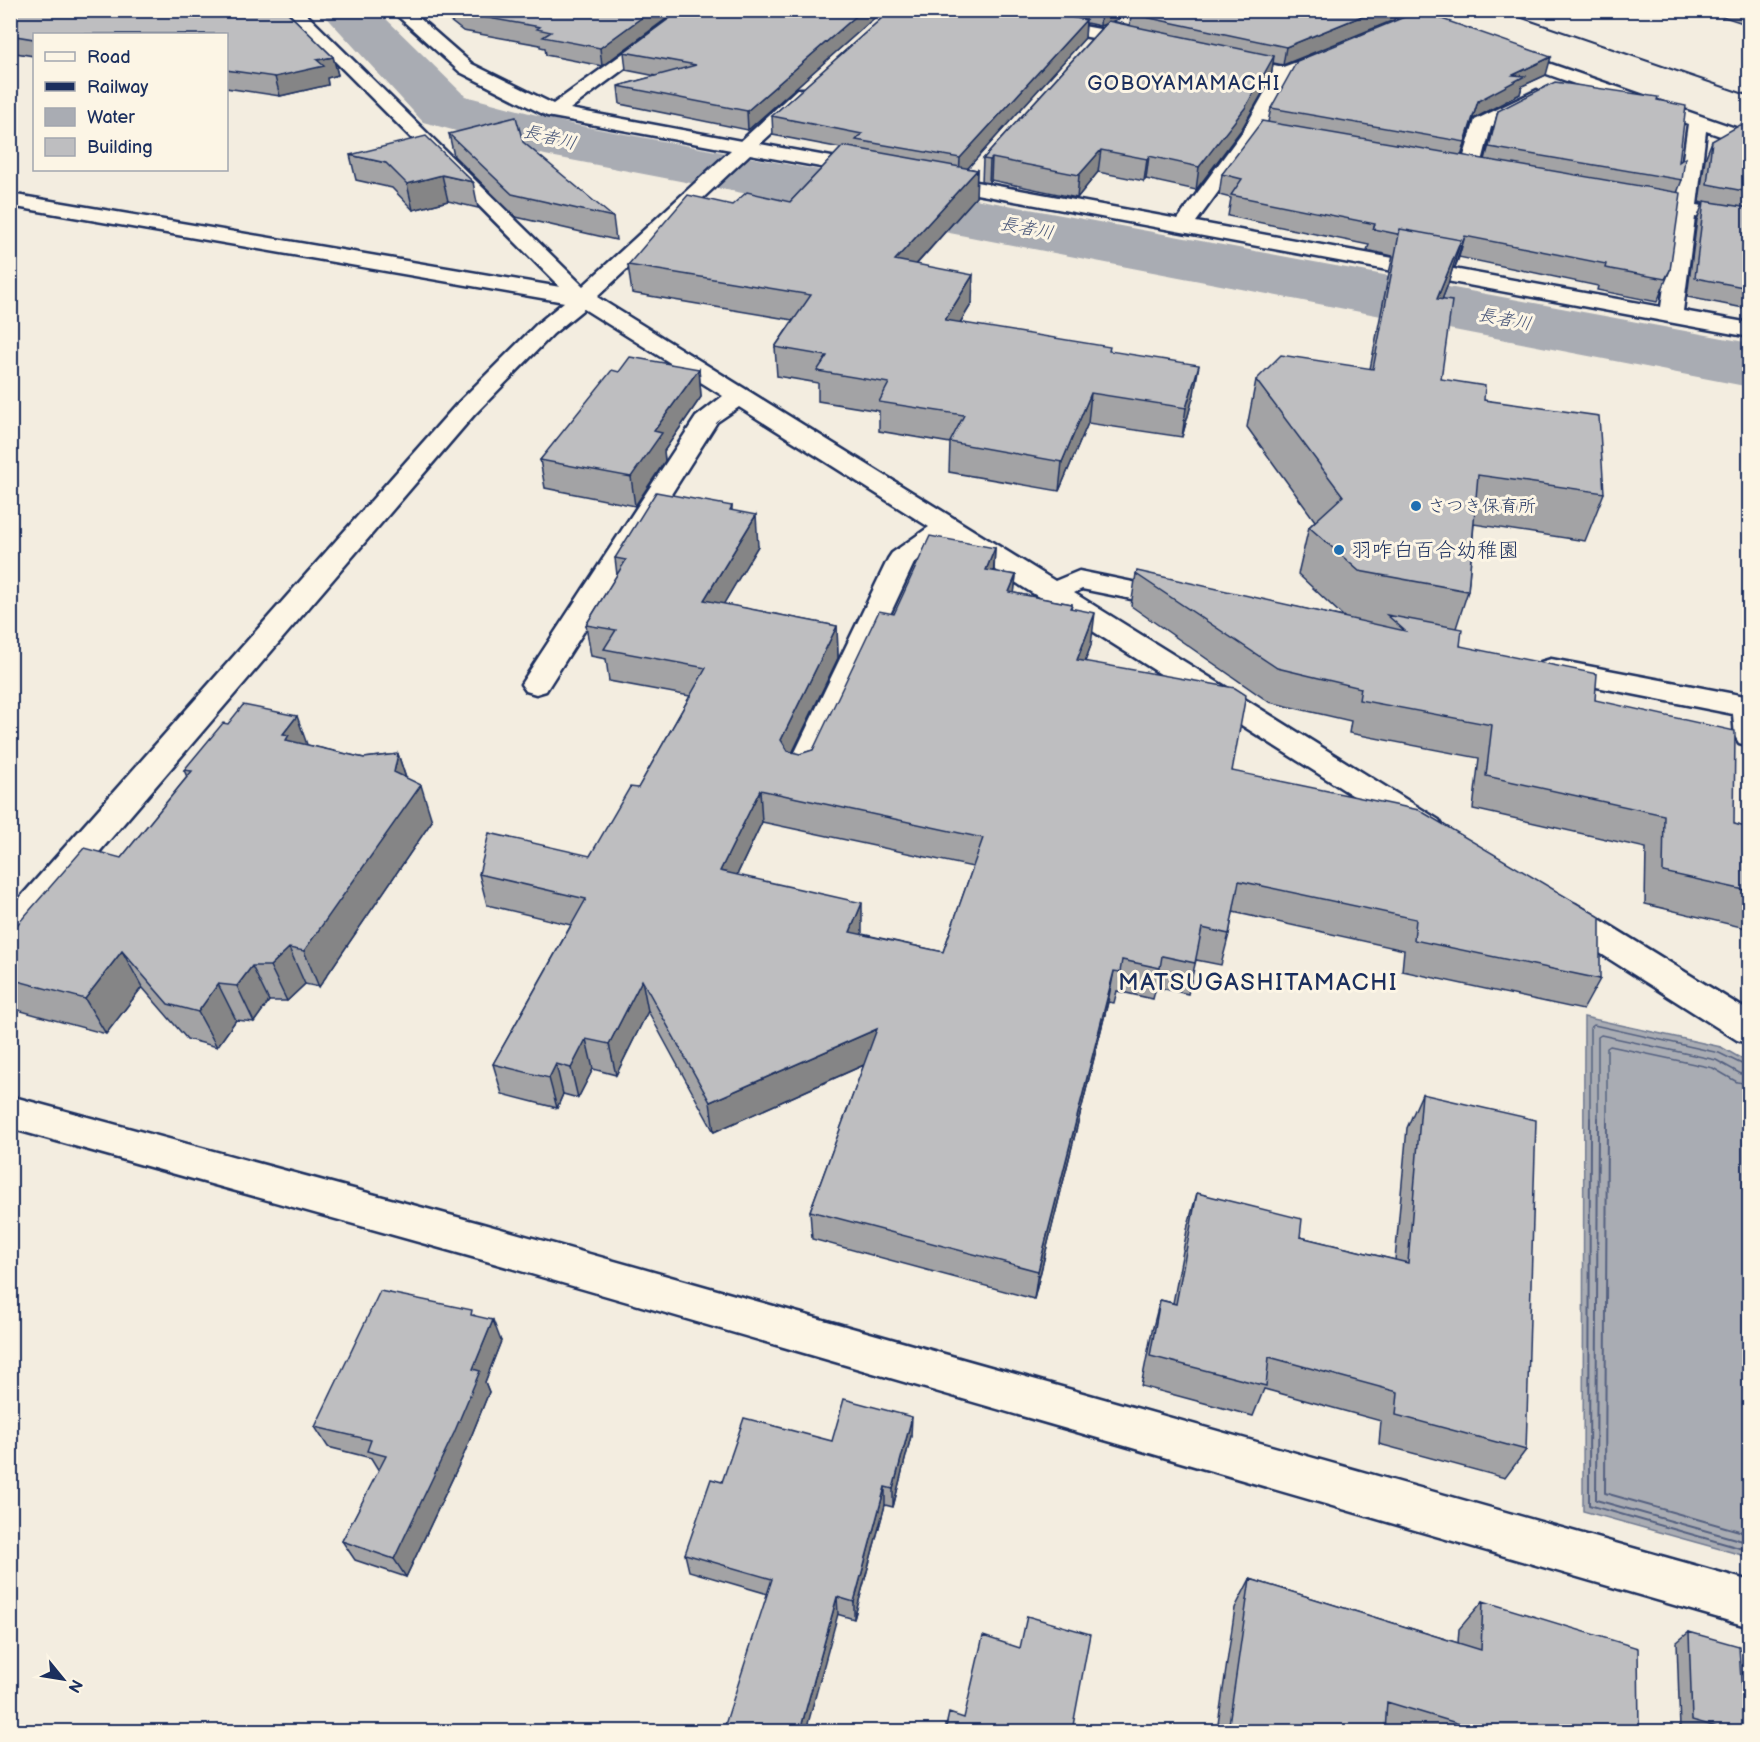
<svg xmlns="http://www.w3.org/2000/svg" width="1760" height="1742" font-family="'Balsamiq Sans','Klee One',sans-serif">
	<rect width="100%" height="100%" fill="#f3ede0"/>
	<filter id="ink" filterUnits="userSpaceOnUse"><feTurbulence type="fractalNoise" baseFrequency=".0167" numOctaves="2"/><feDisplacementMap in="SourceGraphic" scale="12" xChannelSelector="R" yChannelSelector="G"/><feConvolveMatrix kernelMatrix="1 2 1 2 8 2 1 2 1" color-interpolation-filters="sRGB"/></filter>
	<g filter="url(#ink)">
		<path fill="#a9acb3" stroke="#707a91" stroke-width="1.5" d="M1584 1017 1721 1047 1749 1063V1557L1583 1511Z"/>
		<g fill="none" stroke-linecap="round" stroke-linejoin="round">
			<path stroke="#546180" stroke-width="1.5" d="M1590 1119V1028L1594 1025 1719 1053 1750 1068
				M1598 1119V1037L1601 1035 1716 1060 1741 1074 1750 1075
				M1607 1119V1048L1610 1046 1713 1068 1737 1082 1750 1084"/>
			<path stroke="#546180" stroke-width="2" d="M1590 1118 1589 1505 1750 1551
				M1598 1118 1596 1500 1750 1543
				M1607 1118 1605 1493 1750 1534"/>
			<path fill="#a9acb3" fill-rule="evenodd" d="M320 10H377L465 96 571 124 1750 343V387L545 155 423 122Z"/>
			<defs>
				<path id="street" d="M284 10H302L583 286 731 150 547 116 460 72 391 10H410L472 64 553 104 683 10H703L570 109 741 141 797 89H811L813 93 811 97 760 144 870 164 877 166 880 170 877 174 870 176 750 154 597 297 1055 581 1079 571 1186 593 1190 599 1186 605 1176 608 1082 589 1074 593 1439 820 1444 828 1439 836 1428 840 1417 836 947 539 914 563 812 781 801 784 790 781 785 773 888 559 892 553 929 527 739 407 717 422 546 691 536 694 526 691 521 684 696 417 723 396 576 304 10 206V194L560 287Z
					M960 10H999L1142 37 1151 42 1142 47 968 15Z
					M1379 10H1404L1454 28 1457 32 1448 37 1442 36Z
					M1505 48 1750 133V146L1706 131 1697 205 1750 214V226L1695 217 1683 311 1750 323V337L933 186 926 184 923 180 926 176 933 174 1178 219 1243 131 1274 76 1221 64 1218 60 1221 56 1227 55 1283 67 1333 49 1339 50 1342 54 1339 58 1292 77 1262 132 1196 222 1661 307 1675 213 1628 204 1625 200 1628 196 1635 194 1677 201 1688 124 1499 57 1496 53Z
					M1537 90 1546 96 1544 100 1491 127 1480 169 1477 173H1463L1460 169 1475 120Z
					M1551 659 1750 697V746L1739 743 1735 736 1733 714 1541 676 1536 669 1541 662Z
					M1563 900 1575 904 1750 1012V1044L1737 1040 1551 922 1546 913 1551 904Z"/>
				<path id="secondary" d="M583 291 591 293 594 298 591 303 553 334 474 415 22 942 10 946V909L456 405 537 324 575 293Z
					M10 1096 483 1224 1750 1581V1627L483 1260 10 1128Z"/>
			</defs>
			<use href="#street" stroke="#1b2f5e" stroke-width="5"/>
			<use href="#secondary" stroke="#1b2f5e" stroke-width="5"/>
			<use href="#street" fill="#fcf5e5" fill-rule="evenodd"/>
			<use href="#secondary" fill="#fcf5e5" fill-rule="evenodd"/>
			<path stroke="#1b2f5e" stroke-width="2" d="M1499 10 1750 96"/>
		</g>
		<path fill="#a3a3a5" stroke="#1b2f5e" stroke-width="1.5" fill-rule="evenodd" d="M10 10H285L333 57 338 75 327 78 328 85 280 96 226 88V34H34V56L10 52Z
			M436 10H678L602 66 546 55 545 48 540 47V45L463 31Z
			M891 10H1396L1394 20 1283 65 1273 63 1271 78 1241 130 1196 190 1146 179 1144 181 1098 172 1077 198 991 180 989 183 982 182 983 159 1105 24 1100 26 1086 23 1085 38 968 168 977 170 976 197 917 264 972 303 960 323 1110 352 1194 394 1182 437 1088 423 1059 491 949 472 950 443 879 431V411L818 401V383L777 376 775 347 793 320 632 293 628 265 732 205 790 202 841 148 773 135 772 116ZM1131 14 1130 25 1112 21 1123 17Z
			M1703 10H1749V25Z
			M872 20 748 130 620 104 618 86 656 76 626 70 624 52Z
			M1546 75 1522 86 1520 94 1473 119 1462 156 1485 160 1498 111 1657 100 1679 162 1682 180 1677 193 1670 270 1657 302 1597 290 1598 286 1459 257 1455 267H1453L1448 284 1442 299 1441 379 1484 400 1604 493 1585 541 1474 524 1468 591 1456 628 1460 646 1595 700 1734 824 1749 828V920L1745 928 1645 904 1646 848 1473 809 1479 758 1349 733 1351 721 1269 702 1131 606 1136 574 1344 617 1298 574 1309 527 1315 521 1247 427 1256 380 1370 369 1389 273 1393 256 1367 250 1369 245 1228 216 1231 198 1219 195 1222 174 1268 122 1271 108Z
			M1749 128V309L1687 297 1697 220 1703 203 1699 202 1705 159 1712 141Z
			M449 134 613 217 616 240 516 217 454 156Z
			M350 155 473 182 478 208 448 201 413 210 392 188 356 180Z
			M699 369 701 397 664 451 665 461 635 506 545 488 540 460 619 372Z
			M732 506V510L758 546 723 604 837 626 838 658 792 753 800 754 813 750 894 614 995 548 994 572 1016 575 1014 593 1072 604 1071 608 1091 645 1085 661 1232 771 1600 979 1583 1010 1402 971 1404 950 1233 912 1229 934 1221 965 1196 960 1188 994 1156 987 1153 999 1117 991 1114 1003 1108 1002 1034 1299 812 1239 810 1211 864 1065 714 1132 648 1011 616 1075 593 1069 578 1098 563 1094 557 1108 502 1094 493 1064 571 925 487 905 479 874 590 856 638 788 690 696 609 681 606 659 591 656 586 625 617 575 615 558ZM762 822 973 867 943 952 862 934 737 875Z
			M307 745 364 758 398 754 406 778 432 821 319 987 305 984 287 1001H269L254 1022 236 1020 217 1047 187 1039 142 987 106 1034 10 1008V933L121 858 187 777 184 770Z
			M1422 1094 1526 1450 1505 1478 1379 1444 1381 1421 1264 1389 1253 1416 1141 1386 1152 1331 1160 1300 1173 1303 1188 1225 1197 1193 1300 1237 1395 1260 1407 1128Z
			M474 1315 501 1341 485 1382 489 1392 464 1454 406 1577 355 1560 342 1541 379 1471 371 1458 328 1447 315 1427Z
			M911 1436 893 1507 885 1505 854 1619 689 1571 685 1554 722 1482 832 1441Z
			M1250 1579 1458 1643 1459 1629 1483 1601 1639 1731H1217L1235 1608Z
			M1689 1632 1743 1714 1749 1710V1731H1690L1680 1729 1677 1642Z"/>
		<path fill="#858586" stroke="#1b2f5e" stroke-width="1.5" d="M652 10H678L602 66 600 48Z
			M863 10H886L872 20 748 130 747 111Z
			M1101 10H1142L1100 26Z
			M1377 10H1396L1394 20 1283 65 1286 47Z
			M1086 20 1085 38 959 178 960 158Z
			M1274 56 1271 78 1241 130 1196 190 1199 167Z
			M333 57 338 75 327 78 328 85 280 96 275 77 317 60Z
			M1551 57 1546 75 1522 86 1520 94 1473 119 1460 160 1478 101 1513 75Z
			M1101 150 1098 172 1077 198 1079 175Z
			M1149 156 1146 179 1144 181 1147 159Z
			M992 158 991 180 989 183 990 160Z
			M977 170 976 197 895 288V260Z
			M442 175 448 201 413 210 407 184Z
			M1465 236 1459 257 1455 267 1461 246Z
			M1461 240 1448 284 1425 344 1437 299Z
			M973 275 972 303 944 349 945 320Z
			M1199 365 1194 394 1182 437 1186 408Z
			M699 369 701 397 664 451 665 461 635 506 631 477 654 431Z
			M1091 393 1088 423 1059 491 1062 462Z
			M756 515 758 546 707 632 704 600Z
			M995 548 993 579 986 570Z
			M1016 575 1013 606 1009 592Z
			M1095 613 1091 645 1074 692 1077 660Z
			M837 626 838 658 783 772 781 740Z
			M297 716 310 753 301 766 283 734Z
			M398 754 410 791 421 785 432 821 319 987 304 951 394 772Z
			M760 790 762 822 724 902 720 871Z
			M862 903V934L851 963 850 932Z
			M289 948 305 984 287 1001 270 966Z
			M122 951 142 987 106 1034 85 999Z
			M252 966 269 1001 254 1022 237 986Z
			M1114 971 1108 1002 1034 1299 1038 1271Z
			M642 980 648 1011 616 1075 609 1044Z
			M218 984 236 1020 217 1047 198 1012Z
			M877 1029V1059L714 1132 710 1102Z
			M586 1039 593 1069 578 1098 571 1068Z
			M556 1064 563 1094 557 1108 549 1078Z
			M493 1320 501 1341 485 1382 489 1392 464 1454 406 1577 394 1559Z
			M912 1417 911 1436 893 1507V1489Z
			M885 1487V1505L854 1619V1602Z
			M837 1597 838 1614 806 1731H800Z"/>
		<path fill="#bebec0" stroke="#1b2f5e" stroke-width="1.5" fill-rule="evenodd" d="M10 10H285L333 57 317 60 324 66 275 77 226 70V34H34V39L10 35Z
			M456 10H652L600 48 543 37 551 32 537 29 540 27 460 13Z
			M681 10H863L747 111 618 86 696 65 624 52Z
			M891 10H1032L1086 20 960 158 856 140 862 134 772 116Z
			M1141 10H1377L1286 47 1131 14Z
			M1419 11 1551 57 1513 75 1525 76 1478 101 1465 142 1271 108 1297 61Z
			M1108 21 1274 56 1245 108 1199 167 1149 156 1147 159 1101 150 1079 175 992 158 990 160 983 159Z
			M1555 82 1658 97 1657 100 1686 106 1679 162 1685 158 1682 180 1489 147 1498 111Z
			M516 117 523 142 613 217 512 194 449 134Z
			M1262 121 1681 193 1670 270 1665 279 1605 268 1606 264 1465 236 1461 246 1459 245 1461 240 1400 229 1398 235 1397 234 1373 229 1375 224 1231 195 1242 179 1222 174Z
			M1740 125 1749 128V192L1707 184 1712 141Z
			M426 136 473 182 442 175 407 184 386 163 350 155Z
			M843 146 977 170 895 260 973 275 945 320 1110 347 1109 351 1199 365 1186 408 1091 393 1062 462 950 442 964 415 879 402 889 383 817 371 827 356 775 347 811 295 628 265 688 195 732 205 747 192 790 202Z
			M1704 201 1749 208V288L1695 278Z
			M1400 229 1461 240 1437 299 1452 301 1441 379 1485 386 1484 400 1599 416 1604 493 1478 475 1468 591 1359 571 1309 527 1343 496 1256 380 1281 355 1373 369Z
			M630 357 699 369 654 431 662 433 631 477 540 460 612 370 619 372Z
			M656 492 732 506 730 510 756 515 704 600 837 626 781 740 788 751 800 754 813 750 879 611 894 614 930 536 995 548 986 570 1016 575 1009 592 1072 604 1070 608 1095 613 1077 660 1235 688 1246 695 1232 771 1419 810 1600 917V979L1414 940 1416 919 1239 881 1229 934 1202 928 1195 963 1162 956 1160 968 1122 960 1120 972 1114 971 1038 1271 810 1211 877 1029 710 1102 642 980 609 1044 586 1039 571 1068 556 1064 549 1078 493 1064 586 899 479 874 489 833 590 856 630 787 638 788 706 668 604 649 616 630 586 625 626 560 615 558ZM760 790 983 838 943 952 850 932 862 903 720 871Z
			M1137 571 1405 631 1387 615 1462 629 1460 646 1597 674 1595 700 1735 731 1734 824 1749 828V891L1663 872 1664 815 1486 776 1492 725 1359 700 1361 688 1277 668 1136 574Z
			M243 705 297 716 283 734 289 735 286 740 364 758 398 754 394 772 421 785 304 951 289 948 270 966H252L237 986 218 984 198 1012 168 1004 122 951 85 999 10 979V933L84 848 121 858 192 771 184 770 223 723 228 724Z
			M1422 1094 1536 1120 1526 1450 1396 1415 1398 1392 1269 1357 1266 1386 1150 1356 1160 1300 1176 1304 1197 1193 1302 1219 1300 1237 1408 1263Z
			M380 1291 472 1310 471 1315 493 1320 473 1369 480 1371 454 1433 394 1559 342 1541 386 1456 367 1451 371 1440 315 1427Z
			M844 1399 912 1417 893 1489 885 1487 854 1602 837 1597 800 1731H723L772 1579 685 1554 711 1479 722 1482 744 1418 832 1441Z
			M1250 1579 1481 1650 1483 1601 1638 1648 1639 1731H1483L1387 1702 1385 1731H1228Z
			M1027 1616 1090 1634 1072 1731H945L949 1713 964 1718 983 1636 1020 1648Z
			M1689 1632 1739 1646 1744 1731H1731L1692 1720Z"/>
	</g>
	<g fill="#1f6fb2" stroke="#fcf5e5" stroke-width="2">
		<circle cx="1416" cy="506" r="6"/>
		<circle cx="1339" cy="550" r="6"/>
	</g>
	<g text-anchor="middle" stroke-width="6" stroke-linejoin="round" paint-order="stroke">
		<g font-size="18" font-style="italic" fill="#465478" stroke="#fcf5e5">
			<text transform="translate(550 137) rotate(14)" y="6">長者川</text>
			<text transform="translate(1027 228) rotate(11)" y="6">長者川</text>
			<text transform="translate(1505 319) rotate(11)" y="6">長者川</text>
		</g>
		<g font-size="18" fill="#1b2f5e" stroke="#fcf5e5" text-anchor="start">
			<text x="1428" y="512">さつき保育所</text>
		</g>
		<g font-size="20" letter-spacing="1.5" fill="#1b2f5e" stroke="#fcf5e5">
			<text x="1184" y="90">GOBOYAMAMACHI</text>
		</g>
		<g font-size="21" fill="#1b2f5e" stroke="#fcf5e5" text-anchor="start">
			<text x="1351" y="557">羽咋白百合幼稚園</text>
		</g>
		<g font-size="24" letter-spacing="1.5" fill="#1b2f5e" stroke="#fcf5e5">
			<text x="1258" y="990">MATSUGASHITAMACHI</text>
		</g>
	</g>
	<rect width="1760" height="1742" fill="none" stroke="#fcf5e5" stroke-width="36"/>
	<rect x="18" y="18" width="1724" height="1706" fill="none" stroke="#1b2f5e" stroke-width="2" filter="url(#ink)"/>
	<rect x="33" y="33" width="195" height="138" fill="#fcf5e5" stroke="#a2a6af" stroke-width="1.5"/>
	<rect x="45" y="52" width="30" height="9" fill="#fcf5e5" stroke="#a2a6af" stroke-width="1.5"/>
	<text x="87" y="63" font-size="18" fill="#1b2f5e">Road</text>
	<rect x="45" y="82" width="30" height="9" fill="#1b2f5e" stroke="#a2a6af" stroke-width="1.5"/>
	<text x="87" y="93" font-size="18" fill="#1b2f5e">Railway</text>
	<rect x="45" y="108" width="30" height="18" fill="#a9acb3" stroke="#a2a6af" stroke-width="1.5"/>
	<text x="87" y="123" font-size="18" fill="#1b2f5e">Water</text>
	<rect x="45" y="138" width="30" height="18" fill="#bebec0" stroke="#a2a6af" stroke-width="1.5"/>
	<text x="87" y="153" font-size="18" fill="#1b2f5e">Building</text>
	<g transform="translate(63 1679) rotate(120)" stroke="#fcf5e5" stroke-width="4.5" paint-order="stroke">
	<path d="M0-4.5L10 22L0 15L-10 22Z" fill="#1b2f5e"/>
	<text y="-9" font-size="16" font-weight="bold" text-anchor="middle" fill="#1b2f5e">N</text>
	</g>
</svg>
